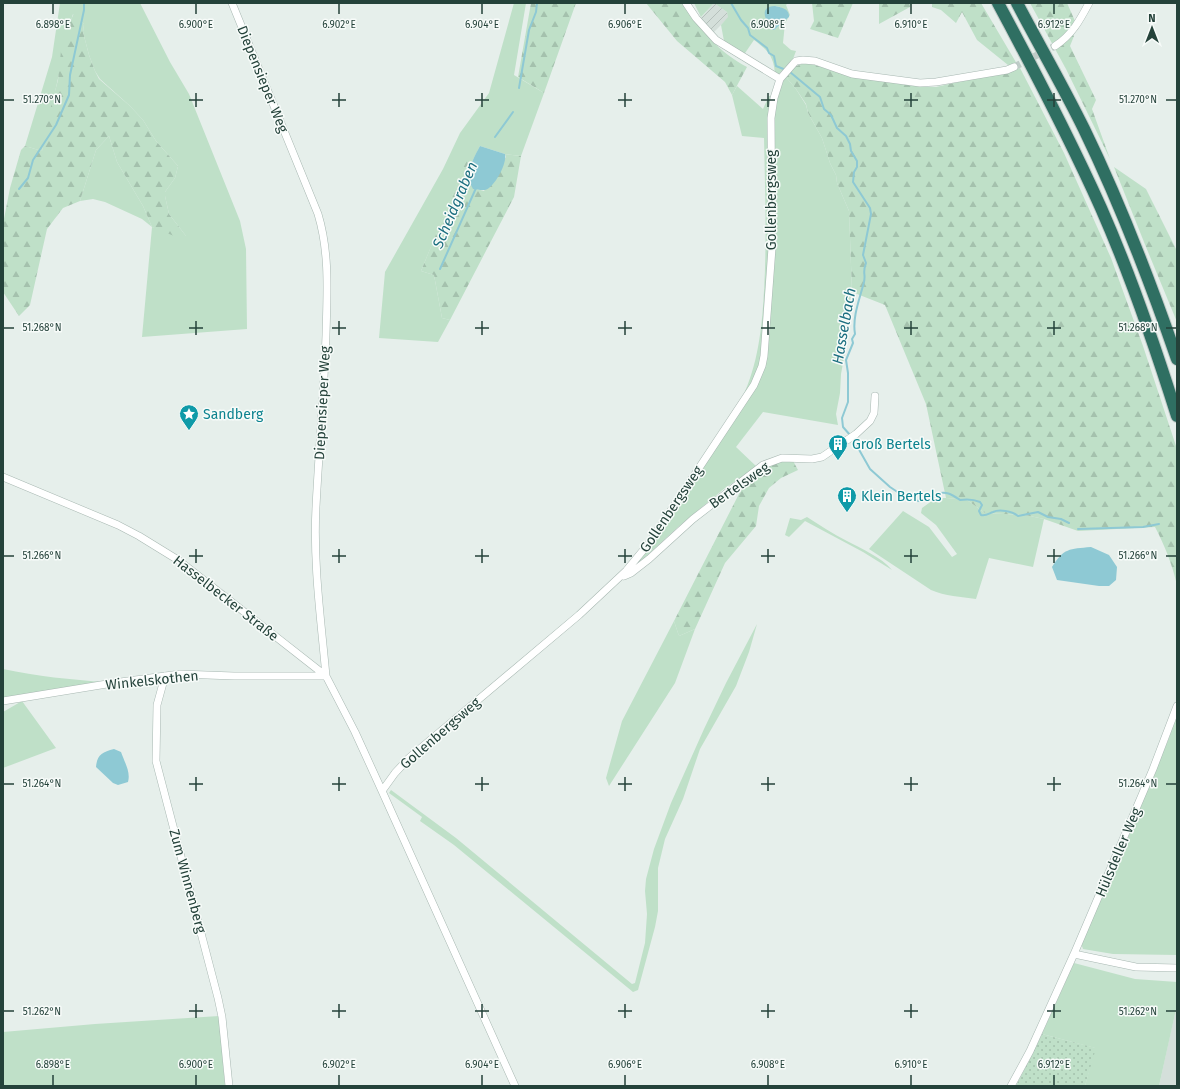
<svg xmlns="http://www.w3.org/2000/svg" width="1180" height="1089" font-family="'Fira Sans',sans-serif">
	<defs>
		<pattern id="industrial-furrows" width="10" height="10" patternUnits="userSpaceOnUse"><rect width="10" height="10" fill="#d4dfda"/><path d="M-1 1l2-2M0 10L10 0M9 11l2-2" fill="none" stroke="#b6c1bc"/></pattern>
		<pattern id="forest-firs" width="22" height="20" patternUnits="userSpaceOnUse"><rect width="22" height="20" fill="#bfe0c8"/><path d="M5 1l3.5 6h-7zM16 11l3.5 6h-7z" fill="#a4c1ad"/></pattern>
		<pattern id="park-dots" width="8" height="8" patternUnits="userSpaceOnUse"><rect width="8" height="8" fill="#bfe0c8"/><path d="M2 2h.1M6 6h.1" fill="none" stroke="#a4c1ad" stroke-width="1.8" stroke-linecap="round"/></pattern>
	</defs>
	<rect width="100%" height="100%" fill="#e6efeb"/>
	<path fill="#d4dfda" d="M1177 1005V1086H1159L1171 1031Z"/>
	<path fill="url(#industrial-furrows)" d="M714 3 727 12 729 17 712 34 699 20Z"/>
	<path fill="#bfe0c8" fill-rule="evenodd" d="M60 3H140L170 62 189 94 240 221 246 249 247 329 142 337 152 227 142 219 105 202 93 199 80 201 96 150 109 136 117 162 143 206 152 227 186 236 169 214 165 196V192L175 178 178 166 156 141 143 120 130 106 100 79 95 71 89 55 83 32 84 24 73 14 70 24 42 151 25 146 52 57Z
		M514 3H526L514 75 544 93 521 156 505 154 480 146 470 166 466 162 421 271 434 275 442 318 450 320 438 342 379 338 385 272 443 169 460 133 489 93Z
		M694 3H714L701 17Z
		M714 3H788L786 5 790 15 785 23 783 43 791 50 796 51 793 59 775 78C775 58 769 51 754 40L743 56 724 41 721 25 728 17 727 12ZM775 6 780 7 788 12 789 17 774 30Z
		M785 76 796 89 806 105 808 113 822 138 830 163 836 175 837 183 849 211 852 292 847 312 846 347 841 374 840 393 836 414 838 425 763 412 736 447 757 467 725 488 678 527 630 571 760 374 775 252 773 115 775 100Z
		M737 86 763 109 769 96H773L771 247 761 358 752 386 742 398C758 365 762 328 764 291 767 240 765 189 764 138L742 136 732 95Z
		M936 498H946L967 500 985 513 1025 515 1044 519 1033 567 989 558 976 599C961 597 945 596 931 590L869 549 903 511 929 527 952 557 957 554 936 525 921 513 922 508Z
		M807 517C820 525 833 534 847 541 862 549 881 557 892 570L863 552 805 521 789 537 785 535 790 518 801 520Z
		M674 621 679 636 695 629 675 683 609 786 606 778 622 721Z
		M757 624 749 652 736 686 700 749 683 799 665 839 658 868V911L655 927 638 990 633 992 454 845 420 821 422 817 389 793 391 790 456 838 632 984 635 983 645 943 647 914 645 891 646 879 654 849 671 803 704 729 726 683Z
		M3 669C37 676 71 680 106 682L3 700Z
		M22 701 56 748 3 768V712Z
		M1177 713V955L1113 954 1083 949 1081 943 1127 840 1169 738Z
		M1074 963 1135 979 1177 982V1005L1159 1086H1085L1095 1048 1042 1034Z
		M219 1016 225 1086H3V1032L95 1024Z"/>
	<path fill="url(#forest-firs)" d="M531 3H576L544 93 518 77Z
		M646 3H683C699 29 720 53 747 67L732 95 725 82 677 41Z
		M812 3H853L838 38 810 29 814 21Z
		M879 3H912L910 7 879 24Z
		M932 3H981L1017 64 1008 65 977 40 962 12 956 23 941 10 932 7Z
		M1030 3H1067L1075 21 1068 30 1074 36 1070 46 1096 100 1092 109 1110 159 1066 69Z
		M74 13 84 24 83 32 89 55 95 71 99 79 130 106 143 120 156 141 178 166 175 178 165 192V196L169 214 186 236 184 240 152 227 143 206 117 162 109 136 96 150 80 201 63 208 47 229 30 305 19 316 3 292V224L10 188 21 150 25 146 42 151 46 125 58 80 62 41Z
		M804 63 812 64 851 77 923 87H936L1020 68 1064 153 1111 258 1143 346 1177 449V585C1172 564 1165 546 1155 527L1078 531 1044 519 1025 515 985 513 967 500 946 498 926 404 885 305 852 292 849 211 837 183 836 175 830 163 822 138 808 113 806 104 796 89 785 76 794 67Z
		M505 154 521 156 514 197 450 320 442 318 434 275 421 271 466 161 470 166 469 182 473 188 484 191 506 157Z
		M1114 167 1146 189 1177 251V322L1146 247Z
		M792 459 798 470 781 478 769 488 759 506 756 526 725 563 695 629 679 636 674 621 741 490 735 488 772 464Z"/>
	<path fill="url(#park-dots)" d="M1042 1034 1096 1048 1085 1086H1016Z"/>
	<path fill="#8ec9d4" d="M775 6C781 7 790 9 789 17L774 30 771 29C766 20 758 7 775 6Z
		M480 146 505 154C507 163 497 182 489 188 484 192 478 189 473 189 464 175 473 159 480 146Z
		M1091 547 1109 555 1117 567 1116 580 1109 586H1099L1057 580 1052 567C1064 548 1069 549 1091 547Z
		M114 749 121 752C124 761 131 772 128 782L118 785 113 783 96 767C97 755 102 752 114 749Z"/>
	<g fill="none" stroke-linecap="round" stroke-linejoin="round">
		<path stroke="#8ec9d4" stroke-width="2" d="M731 3 741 20 748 28 750 35 767 48 769 53 774 56 776 66 786 70
			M790 72 820 97 824 109 831 115 837 128 846 136 850 144 851 151 857 161V167L854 172 853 182 870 208 871 214 863 255 866 263C862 274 866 273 864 282 860 298 852 317 855 334L852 339 853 343 846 360 848 373V402L842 418 843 427 850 435
			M519 88 529 30 536 12 537 3
			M495 137 513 112
			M19 189 28 178 33 160 56 125 69 95 70 75 84 10V3
			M440 269 476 188
			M853 439 870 469 890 487 908 499 919 501 934 499 936 494C947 491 951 494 960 500 967 499 973 499 980 502L982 505 979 511 981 515C986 516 988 514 993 512 999 509 1012 511 1018 516L1038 512 1048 517 1061 519 1069 523
			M1078 529 1143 527 1159 524"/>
		<path stroke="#bfccc8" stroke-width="7" stroke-dasharray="7 3.5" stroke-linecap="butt" d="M1014 67 1055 46"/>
		<defs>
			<path id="street" d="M232 3 318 214C330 254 327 294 326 335 324 392 319 449 316 507 313 563 321 620 326 676
				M686 3 696 18 716 40 780 79
				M1055 46C1072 35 1080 20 1089 3
				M3 477 118 525 139 536 178 560 326 676 355 732 382 791
				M624 576 631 573 649 559 693 519 763 465 782 458 812 459 822 457 856 434 870 421 874 413 875 396
				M165 676 157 705 156 761 218 998 222 1017 229 1086
				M3 701 113 683 180 674 234 676H326
				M1074 954 1136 967 1177 968
				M515 1086 382 791 395 773 409 758 579 615 626 571 650 542 754 385 762 366 764 356 772 248 771 118 774 98 780 79 794 63 796 61 803 60 815 61 852 74 920 83 936 82 1007 70 1014 67
				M1011 1086 1030 1051 1074 954 1153 769 1177 706"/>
			<path id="highway" d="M998 3C1034 70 1070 139 1101 208 1131 276 1155 346 1177 416
				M1017 3C1039 45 1063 86 1084 129 1120 203 1150 281 1177 359"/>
		</defs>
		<use href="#street" stroke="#a8b8b2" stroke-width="8"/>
		<use href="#highway" stroke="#c2cac8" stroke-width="14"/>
		<use href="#street" stroke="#fff" stroke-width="7"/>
		<use href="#highway" stroke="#2f6f62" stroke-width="12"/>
	</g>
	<path fill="none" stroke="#24423a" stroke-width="1.5" d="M53 4V14M196 4V14M339 4V14M482 4V14M625 4V14M768 4V14M911 4V14M1054 4V14M196 93V107M339 93V107M482 93V107M625 93V107M768 93V107M911 93V107M1054 93V107M4 100H14M189 100H203M332 100H346M475 100H489M618 100H632M761 100H775M904 100H918M1047 100H1061M1166 100H1176M196 321V335M339 321V335M482 321V335M625 321V335M768 321V335M911 321V335M1054 321V335M4 328H14M189 328H203M332 328H346M475 328H489M618 328H632M761 328H775M904 328H918M1047 328H1061M1166 328H1176M196 549V563M339 549V563M482 549V563M625 549V563M768 549V563M911 549V563M1054 549V563M4 556H14M189 556H203M332 556H346M475 556H489M618 556H632M761 556H775M904 556H918M1047 556H1061M1166 556H1176M196 777V791M339 777V791M482 777V791M625 777V791M768 777V791M911 777V791M1054 777V791M4 784H14M189 784H203M332 784H346M475 784H489M618 784H632M761 784H775M904 784H918M1047 784H1061M1166 784H1176M196 1004V1018M339 1004V1018M482 1004V1018M625 1004V1018M768 1004V1018M911 1004V1018M1054 1004V1018M4 1011H14M189 1011H203M332 1011H346M475 1011H489M618 1011H632M761 1011H775M904 1011H918M1047 1011H1061M1166 1011H1176M53 1075V1085M196 1075V1085M339 1075V1085M482 1075V1085M625 1075V1085M768 1075V1085M911 1075V1085M1054 1075V1085"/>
	<defs>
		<symbol id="sight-pin" viewBox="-11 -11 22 30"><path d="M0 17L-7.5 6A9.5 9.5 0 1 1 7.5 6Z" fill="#0f9aa8" stroke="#f7fbf9"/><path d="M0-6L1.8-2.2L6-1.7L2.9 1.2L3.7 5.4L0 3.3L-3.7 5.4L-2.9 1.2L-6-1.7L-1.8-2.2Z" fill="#fff"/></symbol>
		<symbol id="building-pin" viewBox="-11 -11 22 30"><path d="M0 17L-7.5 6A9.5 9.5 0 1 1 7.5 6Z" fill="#0f9aa8" stroke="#f7fbf9"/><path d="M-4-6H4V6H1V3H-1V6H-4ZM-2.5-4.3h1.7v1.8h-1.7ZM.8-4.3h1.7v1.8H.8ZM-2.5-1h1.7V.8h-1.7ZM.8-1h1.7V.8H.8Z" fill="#fff"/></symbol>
	</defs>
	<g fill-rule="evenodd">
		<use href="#sight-pin" x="178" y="403" width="22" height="30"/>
		<use href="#building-pin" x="827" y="433" width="22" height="30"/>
		<use href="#building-pin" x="836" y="485" width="22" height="30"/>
	</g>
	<g text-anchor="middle" stroke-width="3" stroke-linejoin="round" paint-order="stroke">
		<g font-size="14" fill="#24423a" stroke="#f7fbf9">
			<text transform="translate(263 79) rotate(68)" y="5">Diepensieper Weg</text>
			<text transform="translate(771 200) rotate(-90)" y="5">Gollenbergsweg</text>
			<text transform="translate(322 403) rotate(-87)" y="5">Diepensieper Weg</text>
			<text transform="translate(739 485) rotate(-35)" y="5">Bertelsweg</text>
			<text transform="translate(671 509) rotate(-56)" y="5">Gollenbergsweg</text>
			<text transform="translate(226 598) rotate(38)" y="5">Hasselbecker Straße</text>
			<text transform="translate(152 680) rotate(-6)" y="5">Winkelskothen</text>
			<text transform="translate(440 733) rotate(-41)" y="5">Gollenbergsweg</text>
			<text transform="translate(1118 852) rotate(-67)" y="5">Hülsdeller Weg</text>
			<text transform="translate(188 881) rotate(75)" y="5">Zum Winnenberg</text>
		</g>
		<g font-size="14" fill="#0d838f" stroke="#f7fbf9" text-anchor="start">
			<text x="203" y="419">Sandberg</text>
			<text x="852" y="449">Groß Bertels</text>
			<text x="861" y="501">Klein Bertels</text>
		</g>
		<g font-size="15" font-style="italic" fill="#1c6f80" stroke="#f7fbf9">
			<text transform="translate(455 205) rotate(-67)" y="5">Scheidgraben</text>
			<text transform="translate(844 326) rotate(-80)" y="5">Hasselbach</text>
		</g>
	</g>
	<g font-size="10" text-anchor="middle" fill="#24423a" stroke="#f7fbf9" stroke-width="3" stroke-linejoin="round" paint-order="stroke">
		<text x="53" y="28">6.898°E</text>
		<text x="196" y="28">6.900°E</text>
		<text x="339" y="28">6.902°E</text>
		<text x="482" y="28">6.904°E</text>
		<text x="625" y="28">6.906°E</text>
		<text x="768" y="28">6.908°E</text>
		<text x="911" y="28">6.910°E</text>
		<text x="1054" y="28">6.912°E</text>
		<text x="42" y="103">51.270°N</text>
		<text x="1138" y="103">51.270°N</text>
		<text x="42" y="331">51.268°N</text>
		<text x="1138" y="331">51.268°N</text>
		<text x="42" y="559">51.266°N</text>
		<text x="1138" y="559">51.266°N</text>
		<text x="42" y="787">51.264°N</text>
		<text x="1138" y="787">51.264°N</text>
		<text x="42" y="1015">51.262°N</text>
		<text x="1138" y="1015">51.262°N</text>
		<text x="53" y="1068">6.898°E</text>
		<text x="196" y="1068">6.900°E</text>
		<text x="339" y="1068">6.902°E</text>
		<text x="482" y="1068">6.904°E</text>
		<text x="625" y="1068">6.906°E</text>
		<text x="768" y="1068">6.908°E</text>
		<text x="911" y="1068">6.910°E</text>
		<text x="1054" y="1068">6.912°E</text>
	</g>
	<rect width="1180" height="1089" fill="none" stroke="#24423a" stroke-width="8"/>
	<g transform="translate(1152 28)" stroke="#f7fbf9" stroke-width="3" paint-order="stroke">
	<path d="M0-3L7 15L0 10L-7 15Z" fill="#24423a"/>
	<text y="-6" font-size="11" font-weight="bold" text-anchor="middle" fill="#24423a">N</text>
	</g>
</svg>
